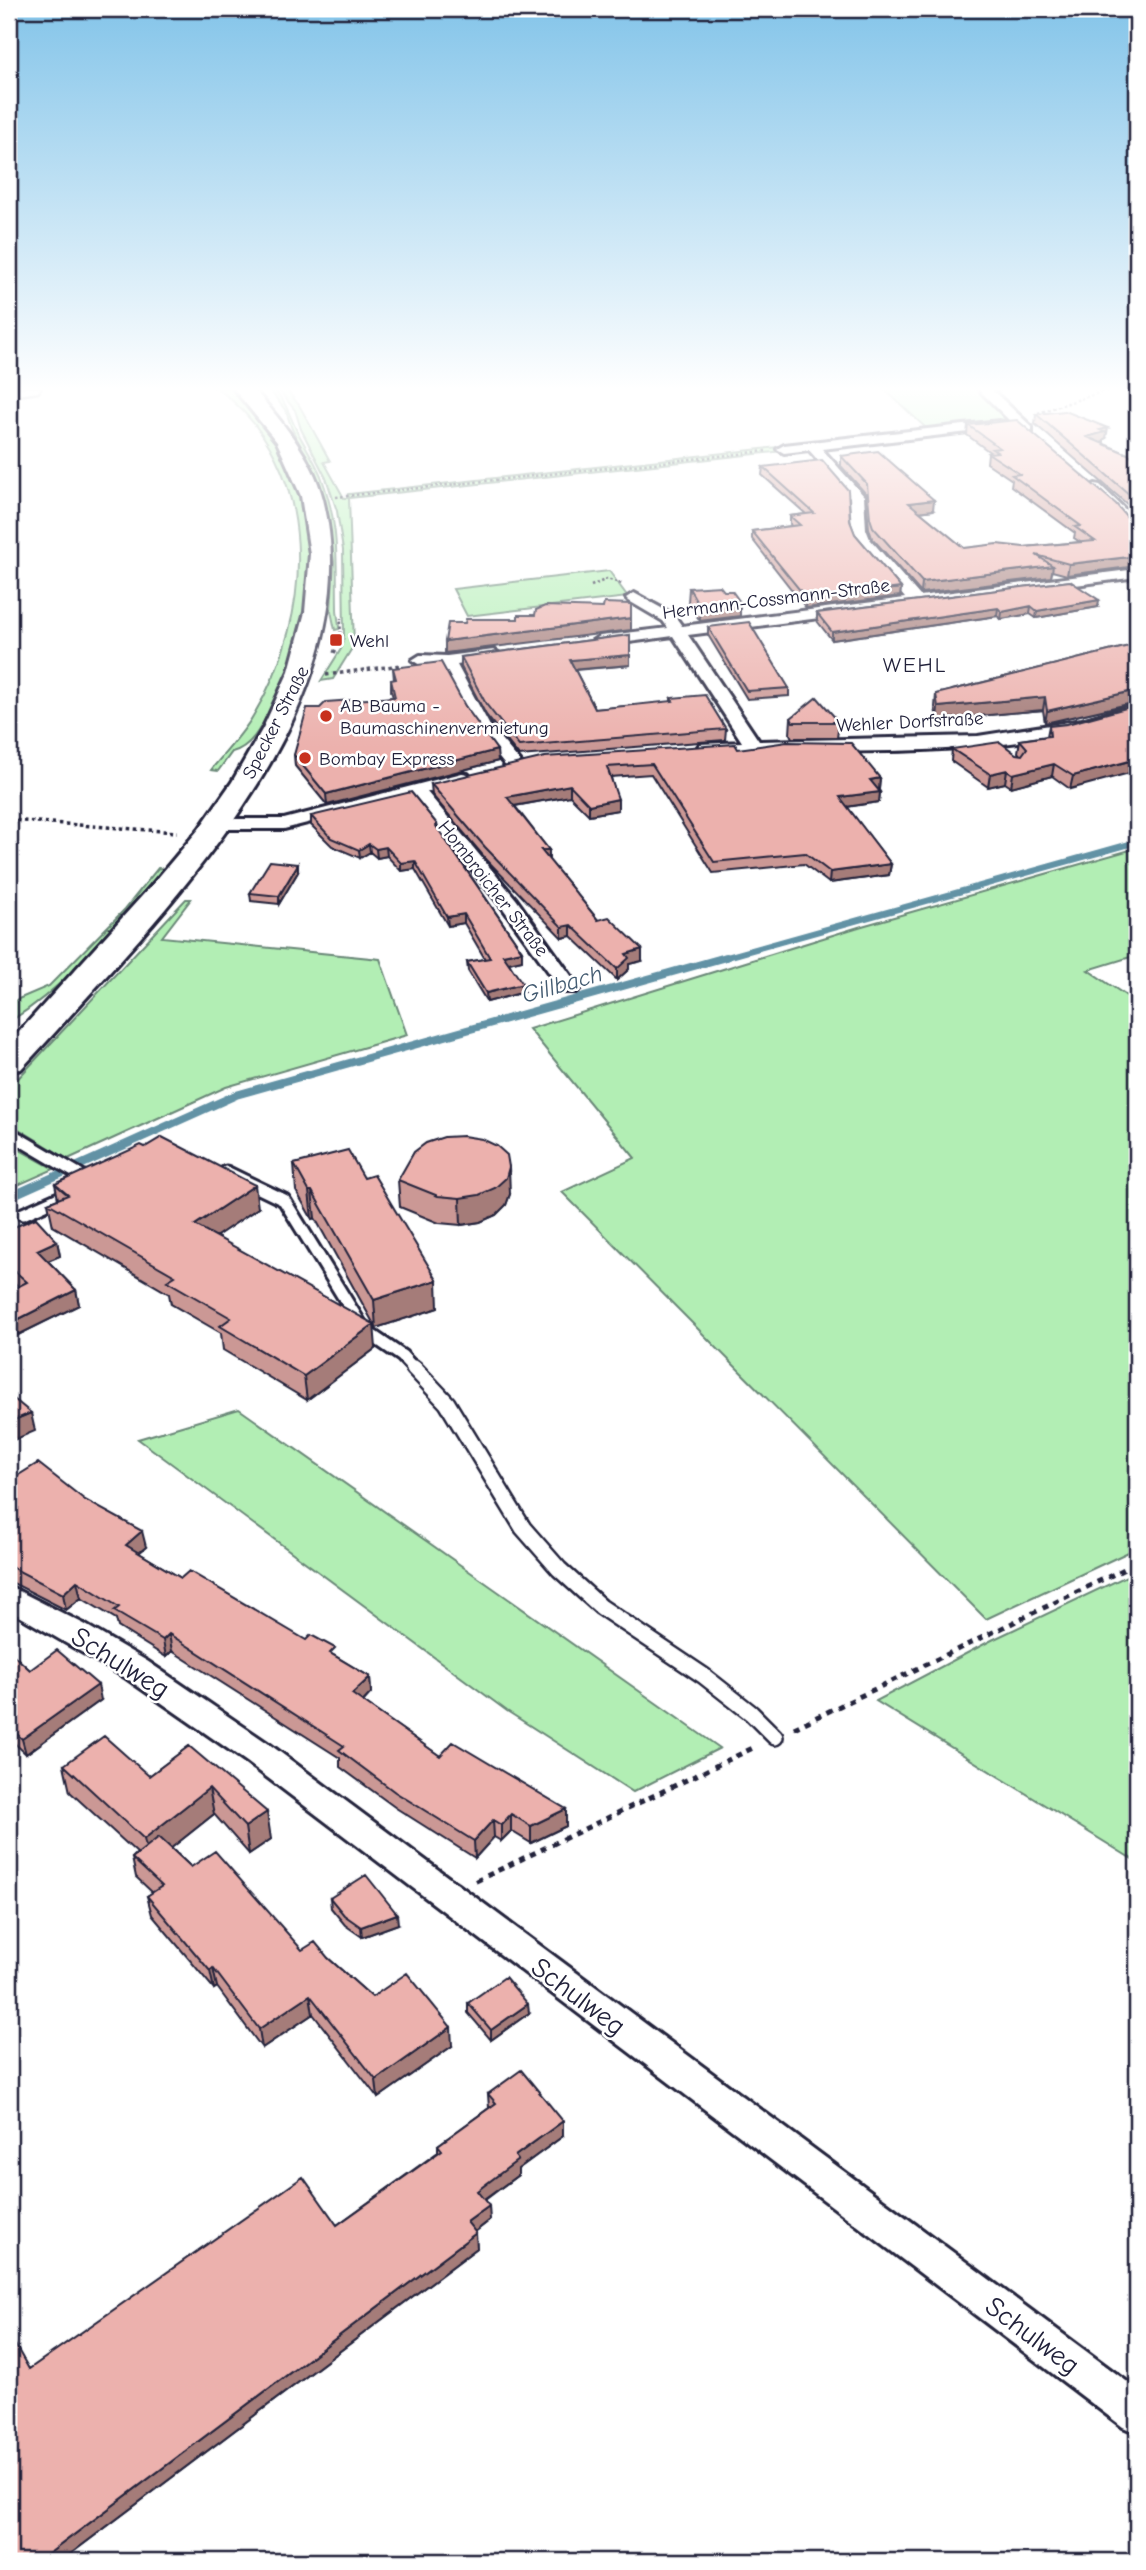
<svg xmlns="http://www.w3.org/2000/svg" width="1146" height="2570" font-family="'Comic Neue',sans-serif">
	<rect width="100%" height="100%" fill="#fff"/>
	<filter id="ink" filterUnits="userSpaceOnUse"><feTurbulence type="fractalNoise" baseFrequency=".0143" numOctaves="2"/><feDisplacementMap in="SourceGraphic" scale="14" xChannelSelector="R" yChannelSelector="G"/><feConvolveMatrix kernelMatrix="1 2 1 2 8 2 1 2 1" color-interpolation-filters="sRGB"/></filter>
	<g filter="url(#ink)">
		<path fill="#b2eeb4" stroke="#6a8878" stroke-width="2" d="M217 388H230C248 407 268 426 282 449 327 527 316 624 275 700 264 720 255 746 232 752L218 771 211 770C224 753 243 734 253 716 315 614 322 466 217 388Z
			M268 388H272C286 401 288 412 296 429 304 445 314 459 321 476 340 528 336 556 337 608 337 615 339 622 339 629L335 630 331 611 334 562 327 509 318 481 292 429 286 411Z
			M277 388H285L299 405 330 461 324 462 344 498H349L348 494 778 447 783 451 349 498 354 645 333 679 321 681 341 649 344 637 343 550 337 511 326 478 301 429 295 410Z
			M883 388H978L1007 418 1001 422 927 429Z
			M609 571 628 597 467 616 453 589Z
			M1137 848V955L1088 970 1137 1003V1548L986 1619 562 1192 635 1158 529 1029 862 926Z
			M158 868 166 869C118 923 72 983 9 1022V1003L49 986 125 909Z
			M186 899H191L162 937 380 959 407 1035 226 1087 68 1159 9 1123V1088Z
			M9 1144 54 1169 9 1189Z
			M239 1409 720 1748 633 1792 507 1711 138 1439Z
			M1137 1571V1862L876 1701 992 1640Z"/>
		<g fill="none" stroke-linecap="round" stroke-linejoin="round">
			<path stroke="#6292a5" stroke-width="6" d="M720 959 1137 842"/>
			<path stroke="#6292a5" stroke-width="8" d="M9 1197 236 1095 726 957"/>
			<defs>
				<path id="lane-far1" d="M9 1133 92 1182
					M226 1172 284 1200 364 1330 402 1356 415 1370
					M23 1214 70 1193"/>
				<path id="lane" d="M414 1368 447 1403 523 1528 559 1569 601 1607 704 1676 751 1713 775 1737"/>
				<path id="street" d="M977 388H990L1032 427V433H1022Z
					M999 421 1003 422V428L822 449 864 496 866 529 870 539 920 596 1137 569V577L688 635 759 741 978 736 1082 720 1137 704V714C1103 725 1069 734 1033 740 926 757 814 749 706 753L697 748 700 744 742 742 673 636 600 646 592 641 600 636 668 628 663 621 629 601 626 598 634 593 674 615 682 626 905 598 856 540 852 529 850 497 809 450 784 453 777 449 784 445Z
					M1095 484 1100 485 1137 521V533L1132 532 1090 491 1088 488Z
					M494 650 502 655 500 658 457 665 490 726 523 765 514 770 508 769 475 728 441 666 420 665 412 660 420 655 447 656Z
					M462 773 468 774 471 778 468 782 427 792 516 899 580 988 577 992H563L502 907 412 796 284 829H216L207 824 216 819H284Z
					M9 1586 84 1624 147 1661 269 1744 1137 2389V2433L1123 2427 247 1762 126 1678 9 1610Z"/>
				<path id="secondary" d="M9 388H40L38 392 9 396Z"/>
				<path id="primary" d="M233 388H253C281 421 312 456 323 499 374 702 172 903 47 1041L21 1069 9 1072V1043L151 886 199 829 232 782 263 728 289 671 305 612 310 554 301 496 277 442Z"/>
			</defs>
			<use href="#lane-far1" stroke="#22223b" stroke-width="17"/>
			<use href="#lane" stroke="#22223b" stroke-width="20"/>
			<use href="#street" stroke="#22223b" stroke-width="6"/>
			<use href="#secondary" stroke="#22223b" stroke-width="5"/>
			<use href="#primary" stroke="#22223b" stroke-width="6"/>
			<path stroke="#22223b" stroke-width="2.5" stroke-dasharray="2.5 2.5" stroke-linecap="butt" d="M1038 413 1113 388
				M336 497 766 451
				M591 586 607 579 622 584
				M340 639 341 618"/>
			<path stroke="#22223b" stroke-width="3.5" stroke-dasharray="3.5 3.5" stroke-linecap="butt" d="M334 653 341 637
				M326 675 401 665
				M9 820 177 832"/>
			<path stroke="#22223b" stroke-width="5" stroke-dasharray="6 6" stroke-linecap="butt" d="M794 1728 1137 1563
				M476 1881 755 1747"/>
			<use href="#lane-far1" stroke="#fff" stroke-width="11"/>
			<use href="#lane" stroke="#fff" stroke-width="15"/>
			<use href="#street" fill="#fff" fill-rule="evenodd"/>
			<use href="#secondary" fill="#fff" fill-rule="evenodd"/>
			<use href="#primary" fill="#fff" fill-rule="evenodd"/>
		</g>
		<path fill="#cb9895" stroke="#22223b" stroke-width="2" d="M1036 414 1106 438 1104 439V442L1102 443 1137 458V517L1128 505 1035 424Z
			M968 425 1132 523 1137 524V567L1067 575 1052 571 1051 577 921 593 872 538 869 528 866 494 841 466V456L933 510 920 512 964 548 1024 547 1080 542 1074 538 1075 533 1011 486 1012 480 987 463 988 453H991L967 435Z
			M763 467 850 521 855 534 901 588 900 596 806 608 752 539V531L791 526 790 524V516L806 514 762 475Z
			M1070 581 1098 607 1036 618 1030 614 1001 619 997 616 832 640 817 621V613Z
			M689 588 724 591 740 602V616L700 621 688 602Z
			M708 627 789 688V696L747 699 708 635Z
			M630 635V665L575 670 595 709 671 702V698L726 729 725 740 519 756 486 715 461 667V657Z
			M1137 644V702L1045 723 1043 710 937 720 935 707 936 694Z
			M393 668 465 706 498 761 327 805 295 766 294 755 320 708 393 697 391 691V680H394Z
			M1137 705 1070 789 1052 776 1011 787 1005 783 988 787 951 761 952 749 1020 755 1018 752 1020 740 1047 736 1049 726 1067 724Z
			M791 718 839 722 837 738H792L790 734Z
			M738 749 880 778 879 789H878L880 792 879 802 847 807 891 864 889 875 829 883 804 864 713 873 651 774 611 777 618 810 589 815 570 796 515 806 549 850V861L598 920 642 961 629 964V969L617 980 571 936 562 938 485 858 432 795 431 784Z
			M311 816 437 824 438 828 522 951V960L509 963 524 992 487 1002 468 971 467 962 485 959 464 923 448 926 415 869 401 871 387 856 377 858 370 852 360 858 332 846 311 825Z
			M298 872 279 904 251 901 250 893Z
			M294 1164 364 1178 438 1308 376 1328 315 1218 312 1219 296 1191Z
			M398 1180 510 1194 506 1205 496 1215 480 1222 461 1225 439 1223 400 1207Z
			M55 1184 258 1208 216 1236 376 1348 307 1400 223 1350 221 1333 171 1304 169 1294 53 1226 48 1203 58 1199Z
			M9 1221 14 1227 57 1241 60 1256 48 1261 76 1290 79 1305 18 1335 9 1326V1291L18 1286 9 1278Z
			M9 1481 146 1547 139 1553 181 1578 335 1656 370 1677 371 1693 363 1702 440 1756 566 1809V1826L531 1843 511 1831 501 1841 494 1837 475 1858 396 1808 340 1767V1758L172 1651 166 1657 118 1627 116 1619 81 1598 66 1610 9 1581Z
			M9 1651 30 1670 101 1700 26 1754 9 1738Z
			M189 1746 271 1839 249 1854 214 1814 171 1848 191 1867 302 1950 328 1958 372 1997 452 2046 378 2098 313 2014 262 2048 217 1987 214 1989 152 1915 147 1896 153 1893 136 1877 132 1858 137 1853 70 1792 64 1765 149 1776Z
			M330 1898 398 1924 362 1937 345 1925 331 1908Z
			M468 2003 529 2013 491 2040 468 2013Z
			M488 2094 563 2136 518 2169V2175L485 2200 490 2220 475 2232 477 2248 61 2561H9L29 2369 337 2225 438 2152V2145L489 2108Z"/>
		<path fill="#a57c79" stroke="#22223b" stroke-width="2" d="M1108 428 1106 438 1104 439V442L1086 447 1087 437 1100 430Z
			M934 500 933 510 908 513 909 503Z
			M1137 556V566L1067 575 1069 564Z
			M1053 566 1051 577 921 593 922 582Z
			M901 588 900 596 806 608 807 599Z
			M1099 600 1098 607 1036 618 1037 611Z
			M740 602V616L700 621V607Z
			M1031 606 1030 614 1001 619 1002 612Z
			M998 608 997 616 832 640V632Z
			M631 618V630L445 653V641Z
			M630 655V665L570 670V660Z
			M1137 690V702L1045 723 1047 711Z
			M1045 697 1043 710 937 720 938 707Z
			M497 750 498 761 327 805 326 794Z
			M1137 759V771L1070 789 1073 776Z
			M1054 764 1052 776 1011 787 1013 774Z
			M1007 770 1005 783 988 787 990 774Z
			M880 778 879 789 869 790 870 780Z
			M570 785V796L508 807 507 797Z
			M880 792 879 802 839 808 840 797Z
			M618 799V810L589 815V805Z
			M369 844 370 852 360 858 359 850Z
			M386 847 387 856 377 858 376 849Z
			M541 850H549V861Z
			M415 861V869L401 871V863Z
			M298 864V872L279 904V896Z
			M891 864 889 875 829 883 830 872Z
			M464 914V923L448 926 447 917Z
			M571 925V936L562 938V927Z
			M642 949V961L629 964V969L617 980V969L626 954Z
			M522 951V960L504 964 503 955Z
			M523 984 524 992 487 1002 486 993Z
			M509 1167 510 1194 506 1205 496 1215 480 1222 461 1225 460 1198Z
			M255 1185 258 1208 199 1248 195 1225Z
			M309 1191H312L315 1218 312 1219Z
			M57 1241 60 1256 40 1264 37 1250Z
			M437 1280 438 1308 376 1328 374 1300Z
			M76 1290 79 1305 18 1335 15 1321Z
			M374 1324 376 1348 307 1400 304 1376Z
			M31 1413 35 1431 9 1442V1422Z
			M142 1531 146 1547 129 1561 126 1545Z
			M77 1581 81 1598 66 1610 63 1594Z
			M169 1634 172 1651 166 1657 163 1640Z
			M370 1677 371 1693 354 1711 352 1694Z
			M98 1685 101 1700 26 1754 22 1739Z
			M209 1788 214 1814 150 1865 144 1839Z
			M566 1809V1826L531 1843V1826Z
			M267 1812 271 1839 249 1854 245 1827Z
			M511 1814V1831L501 1841V1825Z
			M493 1820 494 1837 475 1858 474 1841Z
			M397 1914 398 1924 362 1937 361 1927Z
			M213 1968 217 1987 214 1989 210 1971Z
			M310 1995 313 2014 262 2048 259 2029Z
			M528 2004 529 2013 491 2040V2030Z
			M451 2027 452 2046 378 2098 376 2080Z
			M563 2121V2136L518 2169V2175L477 2205V2191L515 2156Z
			M489 2206 490 2220 468 2237 467 2222Z
			M476 2233 477 2248 61 2561H39Z"/>
		<path fill="#ecb1ad" stroke="#22223b" stroke-width="2" d="M1065 411 1108 428 1100 430 1105 432 1087 437 1137 458V504L1130 495 1036 414Z
			M1017 420 1116 504 1132 523 1137 524V556L1069 564 1036 555 1053 566 922 582 873 527 870 518 867 484 841 456 878 451 934 500 909 503 964 548 997 544 1024 547 1095 541 1075 527 1081 526 1012 475 1020 474 988 453 997 452 992 449 1000 448 968 425Z
			M822 460 848 490 850 521 855 534 901 588 807 599 752 531 800 525 790 516 814 513 763 467Z
			M1070 581 1099 600 1037 611 1031 606 1002 612 998 608 832 632 817 613Z
			M720 586 724 591H732L740 602 700 607 689 588Z
			M604 603 631 604V618L445 641 448 623H465L466 619H518V615H535L536 610 545 606 603 608Z
			M749 622 789 688 747 691 708 627Z
			M630 635V655L570 660 595 709 673 701 671 698 705 695 726 729 519 746 486 704 461 657Z
			M1137 644V690L1047 711 1045 697 938 707 936 694Z
			M441 662 465 706 497 750 326 794 294 755 307 708H320L326 702 395 697 391 680 396 679 393 668Z
			M817 697 839 722H793L791 718Z
			M1137 705V759L1073 776 1054 764 1013 774 1007 770 990 774 952 749 1000 742 1016 754 1022 755 1027 748 1020 740 1050 736 1049 726 1067 724Z
			M787 742 851 743 880 778 870 780 880 792 840 797 891 864 830 872 805 853 714 862 652 764 607 767 618 799 589 805 570 785 507 797 549 850H541L598 920 609 917 642 949 626 954 629 958 617 969 571 925 562 927 485 847 431 784 545 757 735 744 738 749Z
			M411 792 437 824 436 826 522 951 503 955 523 984 486 993 467 962 490 958 464 914 447 917 415 861 401 863 386 847 376 849 369 844 359 850 331 838 311 816Z
			M270 861 298 864 279 896 250 893Z
			M463 1136 482 1139 497 1146 507 1155 509 1167 506 1178 495 1188 479 1195 460 1198 438 1196 398 1180 414 1152 426 1143 444 1137Z
			M162 1137 255 1185 195 1225 374 1324 304 1376 220 1326 231 1318 167 1281 175 1276 48 1203 68 1195 55 1184 141 1145 145 1147Z
			M348 1150 364 1178 374 1175 437 1280 374 1300 312 1191H309L294 1164Z
			M36 1218 57 1241 37 1250 76 1290 15 1321 9 1315V1291L27 1282 9 1266V1221L14 1227Z
			M9 1395 31 1413 9 1422Z
			M38 1463 85 1500 142 1531 126 1545 181 1578 189 1571 306 1640 311 1635 335 1648 330 1653 370 1677 352 1694 440 1756 453 1742 566 1809 531 1826 511 1814 501 1825 493 1820 474 1841 395 1792 339 1750 344 1746 169 1634 163 1640 114 1611 119 1607 77 1581 63 1594 9 1566V1481Z
			M57 1650 98 1685 22 1739 9 1726V1651L30 1670Z
			M104 1736 149 1776 189 1746 267 1812 245 1827 209 1788 144 1839 64 1765Z
			M159 1837 191 1867 215 1851 302 1950 315 1942 328 1958 372 1997 407 1973 451 2027 376 2080 310 1995 259 2029 213 1968 210 1971 147 1896 162 1886 132 1858Z
			M366 1875 397 1914 361 1927 344 1915 330 1898Z
			M505 1977 528 2004 491 2030 468 2003Z
			M521 2070 563 2121 515 2156 518 2160 477 2191 489 2206 467 2222 476 2233 39 2561H9V2334L29 2369 303 2177 337 2225 442 2150 438 2145 496 2103 488 2094Z"/>
	</g>
	<linearGradient id="sky" x2="0" y2="1"><stop stop-color="#83c4e9"/><stop offset="0.52" stop-color="#fff"/><stop offset="1" stop-color="#fff" stop-opacity="0"/></linearGradient>
	<rect width="1146" height="748" fill="url(#sky)"/>
	<g fill="#c8321e" stroke="#fff" stroke-width="2.5">
		<rect x="329" y="633" width="14" height="14" rx="3.5"/>
		<circle cx="326" cy="716" r="7"/>
		<circle cx="305" cy="758" r="7"/>
	</g>
	<g text-anchor="middle" stroke-width="5" stroke-linejoin="round" paint-order="stroke">
		<g font-size="19" fill="#22223b" stroke="#fff">
			<text transform="translate(776 598) rotate(-7)" y="7">Hermann-Cossmann-Straße</text>
			<text transform="translate(910 721) rotate(-3)" y="7">Wehler Dorfstraße</text>
			<text transform="translate(275 722) rotate(-63)" y="7">Specker Straße</text>
			<text transform="translate(494 888) rotate(52)" y="7">Hombroicher Straße</text>
		</g>
		<g font-size="19" fill="#22223b" stroke="#fff" text-anchor="start">
			<text x="350" y="647">Wehl</text>
			<text x="340" y="712">AB Bauma -<tspan x="340" dy="22">Baumaschinenvermietung</tspan></text>
			<text x="319" y="765">Bombay Express</text>
		</g>
		<g font-size="21" letter-spacing="2" fill="#22223b" stroke="#fff">
			<text x="915" y="672">WEHL</text>
		</g>
		<g font-size="24" font-style="italic" fill="#425a70" stroke="#fff">
			<text transform="translate(562 984) rotate(-16)" y="8">Gillbach</text>
		</g>
		<g font-size="28" fill="#22223b" stroke="#fff">
			<text transform="translate(121 1662) rotate(32)" y="10">Schulweg</text>
			<text transform="translate(579 1996) rotate(37)" y="10">Schulweg</text>
			<text transform="translate(1033 2335) rotate(37)" y="10">Schulweg</text>
		</g>
	</g>
	<rect width="1146" height="2570" fill="none" stroke="#fff" stroke-width="35"/>
	<rect x="18" y="18" width="1111" height="2535" fill="none" stroke="#22223b" stroke-width="2.5" filter="url(#ink)"/>
</svg>
